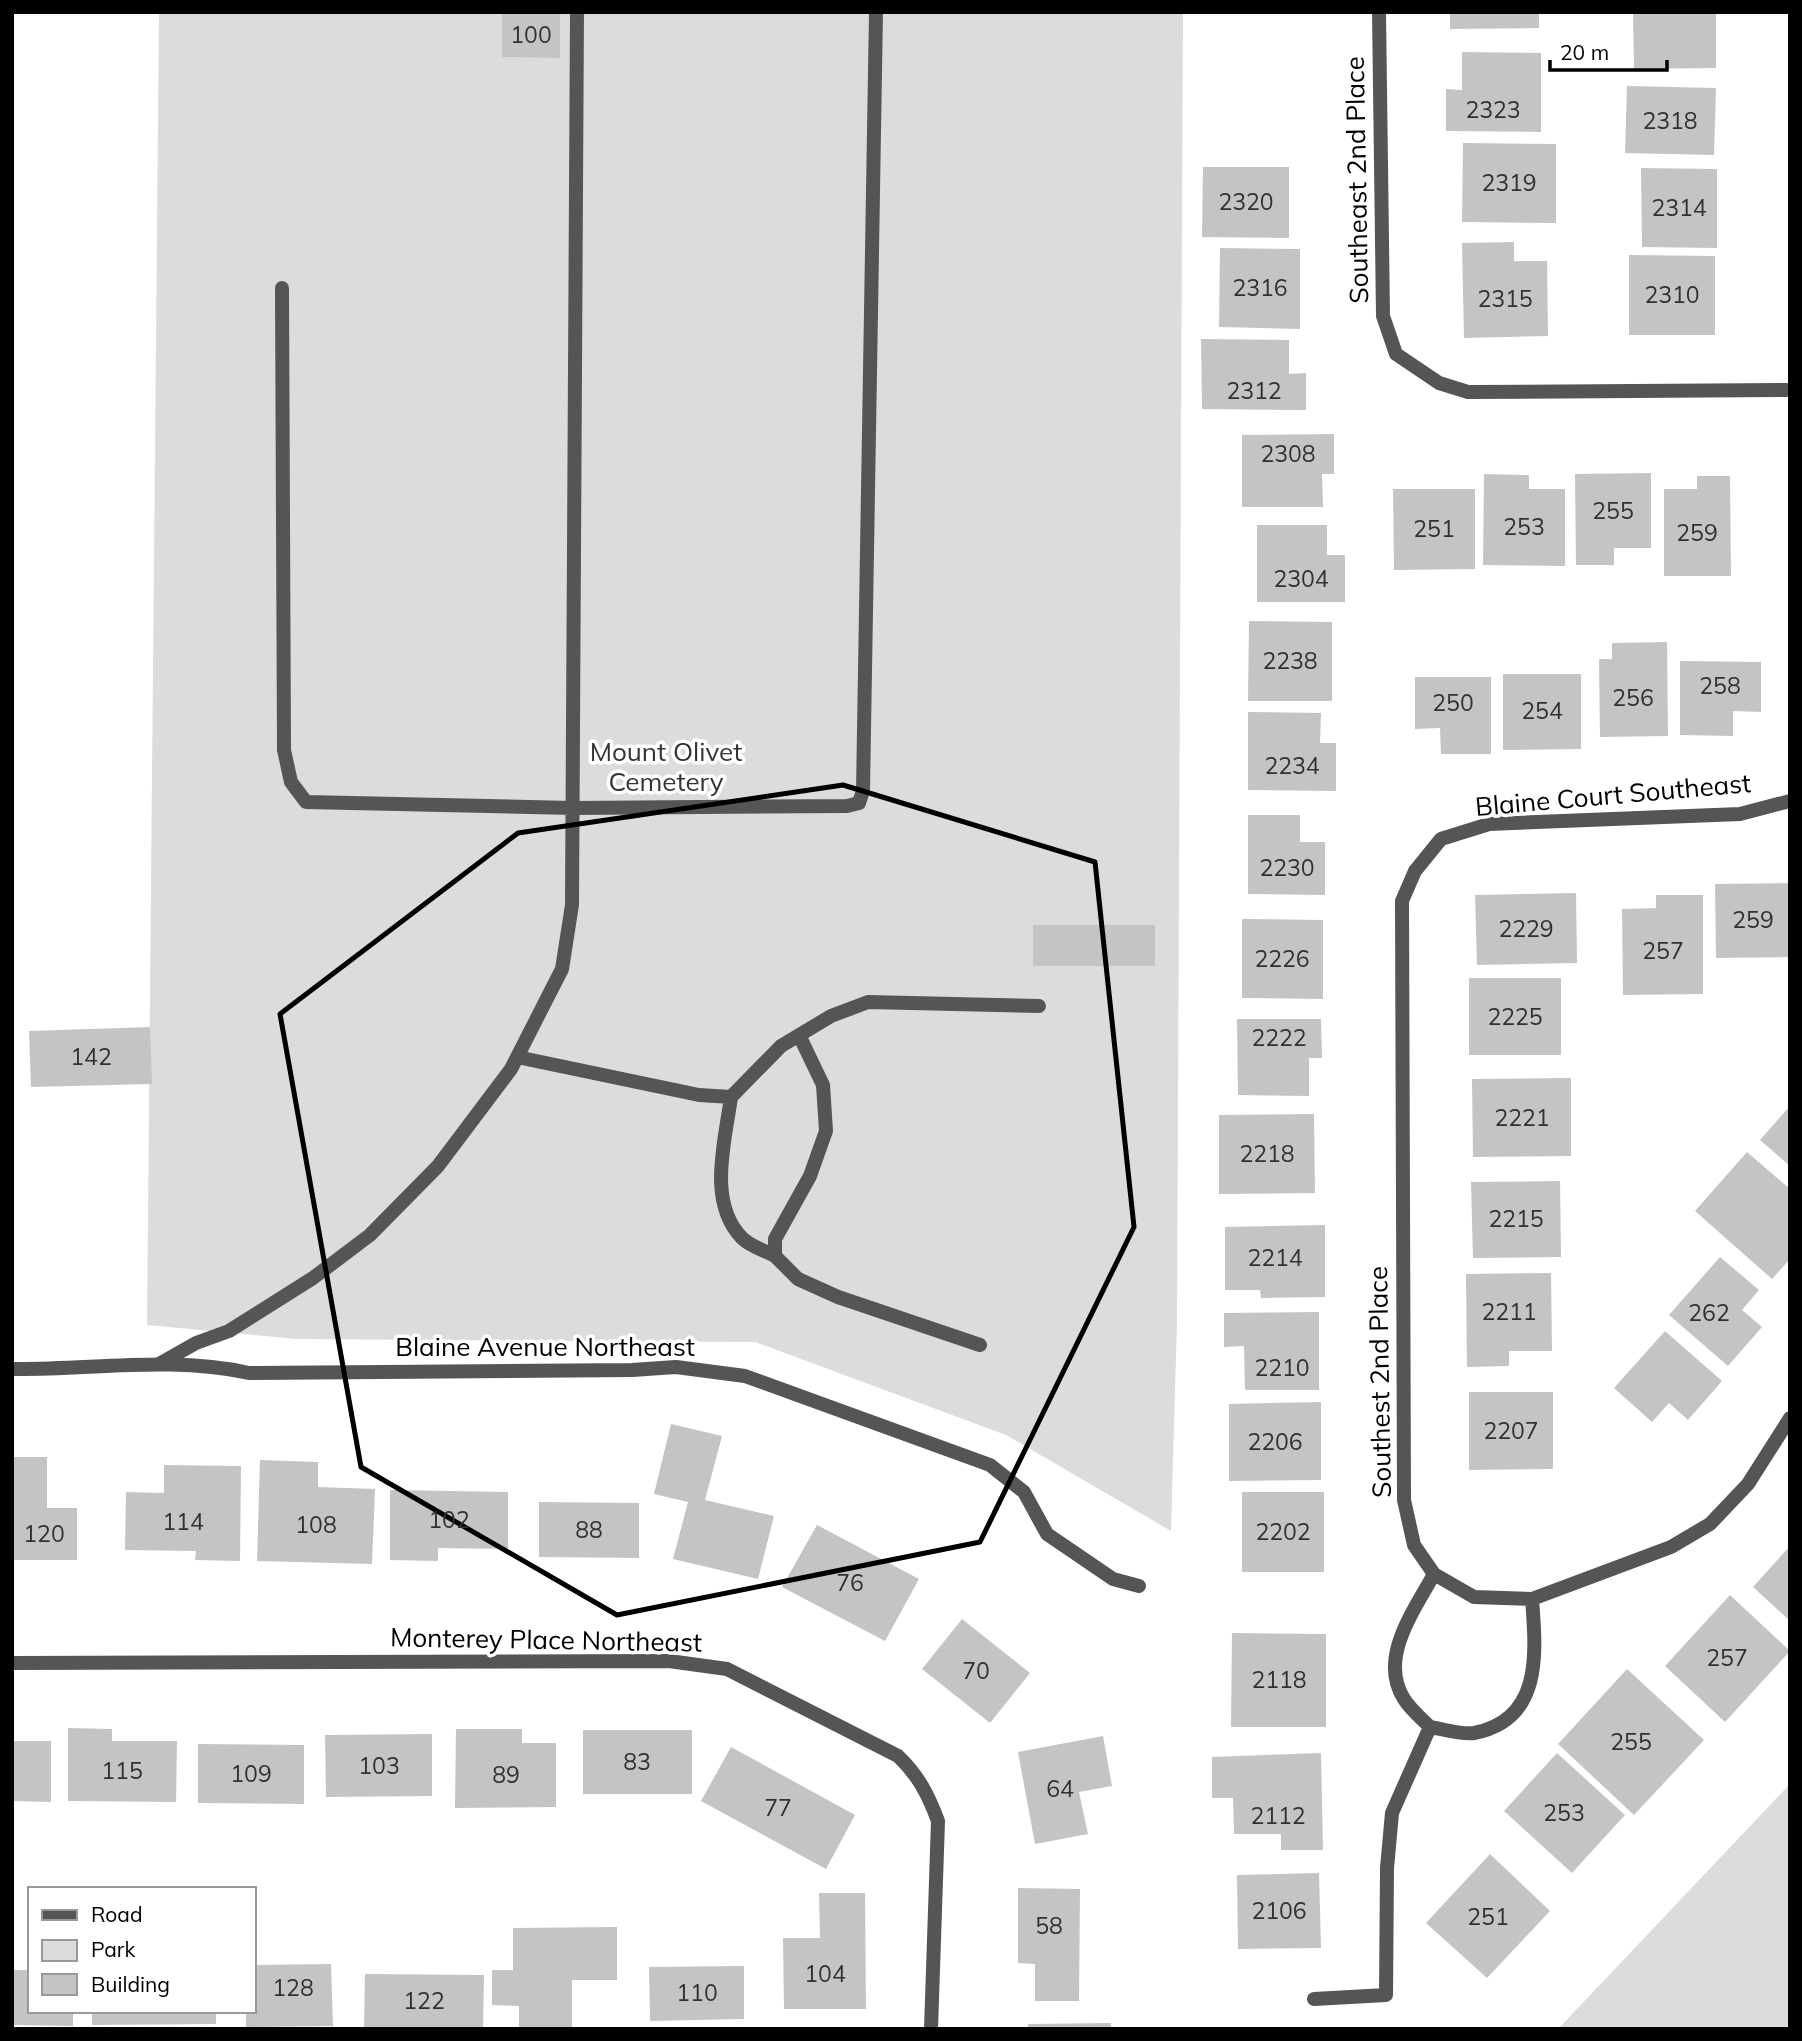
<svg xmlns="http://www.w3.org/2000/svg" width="1802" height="2041" font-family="Mulish,sans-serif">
	<rect width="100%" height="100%" fill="#fff"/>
	<path fill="#dcdcdc" d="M159 12H1183L1177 1321 1171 1531 1006 1435 755 1342 296 1339 147 1325Z
		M1790 1784V2029H1558Z"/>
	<path fill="#c4c4c4" d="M502 12H560V58L502 57Z
		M1450 12H1539V28L1450 29Z
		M1633 12H1716V68L1634 69Z
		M1462 52 1541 53V132L1446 131V89L1462 90Z
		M1627 86 1716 88 1714 155 1625 153Z
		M1463 143 1556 144V223L1462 222Z
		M1203 167H1289V238L1202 237Z
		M1641 168 1717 169V248L1642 247Z
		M1514 242V261H1547L1548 336 1464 338 1462 243Z
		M1220 248 1300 249V329L1219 327Z
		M1629 255 1715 256V335H1629Z
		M1201 339 1289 340V374L1306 373V410L1202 409Z
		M1334 434V474H1322L1323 507H1242V435Z
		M1651 473V548H1614V565H1576L1575 474Z
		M1484 474 1529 475V489H1565V566L1483 565Z
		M1697 476H1730L1731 576H1664V489H1697Z
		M1393 489H1475V569L1394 570Z
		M1257 525H1327V555H1345V602H1257Z
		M1249 621 1332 622V701H1248Z
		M1667 642 1668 736 1600 737 1599 659H1612V643Z
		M1680 661 1761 662V712L1733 711V736L1680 735Z
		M1503 674H1581V749L1503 750Z
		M1415 677H1491V754H1441L1440 728 1415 729Z
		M1248 712 1321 713 1320 743H1336V791L1248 790Z
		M1248 815H1300V842H1325V895L1248 894Z
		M1790 883V957L1716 958 1715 884Z
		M1576 893 1577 963 1477 965 1475 895Z
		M1656 895H1703V994L1623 995 1622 909 1656 908Z
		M1242 919 1323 920V999L1242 998Z
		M1033 925H1155V966H1033Z
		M1469 978H1561V1055H1469Z
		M1237 1019H1321L1322 1058H1309V1096L1238 1095Z
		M150 1027 152 1084 31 1087 29 1031Z
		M1571 1078V1156L1473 1157 1472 1079Z
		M1790 1106V1166L1760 1140Z
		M1314 1114 1315 1193 1219 1194V1115Z
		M1747 1152 1790 1189V1259L1772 1279 1695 1211Z
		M1560 1181 1561 1257 1473 1258 1471 1182Z
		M1325 1225V1297L1261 1298 1260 1290H1225V1227Z
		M1720 1257 1759 1290 1742 1310 1762 1327 1728 1366 1669 1315Z
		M1551 1273 1552 1351H1509V1366L1467 1367 1466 1274Z
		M1319 1312V1390H1245L1244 1346 1224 1347V1313Z
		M1665 1331 1722 1381 1688 1420 1669 1403 1652 1422 1614 1388Z
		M1469 1392H1553V1469L1469 1470Z
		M1321 1402V1480L1229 1481V1404Z
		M671 1424 722 1436 705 1500 774 1516 758 1579 673 1559 688 1502 654 1494Z
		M12 1457H47V1508H77V1560H12Z
		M260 1460 318 1462V1487L375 1489 372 1564 257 1561Z
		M164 1465 241 1466 240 1561 195 1560 196 1551 125 1550 126 1492 164 1493Z
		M390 1490 508 1492V1549L438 1548V1561L390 1560Z
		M1242 1492H1324V1572H1242Z
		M539 1502 639 1503V1558L539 1557Z
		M817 1525 919 1579 885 1641 782 1587Z
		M1790 1546V1621L1753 1587Z
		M1730 1595 1790 1651 1725 1722 1665 1666Z
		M962 1619 1030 1673 990 1723 922 1669Z
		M1232 1633 1326 1634V1727H1231Z
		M1627 1669 1704 1740 1634 1815 1558 1744Z
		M68 1728 112 1729V1741H177L176 1802 68 1801Z
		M456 1729H522V1743H556V1807L455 1808Z
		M583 1730H692V1794H583Z
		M432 1734V1796L326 1797 325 1735Z
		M1103 1736 1112 1786 1079 1792 1088 1834 1035 1844 1018 1752Z
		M12 1741H51V1802L12 1801Z
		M198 1744 304 1745V1804L198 1803Z
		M731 1747 855 1815 826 1869 701 1801Z
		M1321 1753 1323 1850H1281V1834H1234L1233 1798H1212V1757Z
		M1557 1753 1625 1815 1572 1873 1504 1811Z
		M1490 1854 1550 1911 1487 1978 1426 1923Z
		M1319 1873 1321 1948 1238 1949 1237 1875Z
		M1018 1888 1080 1889 1079 2001H1035V1964L1018 1963Z
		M819 1893H865L866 2009H784L783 1938H820Z
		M617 1927V1980H572V2028H519V2006L492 2005V1970H513V1928Z
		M331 1964 333 2026 246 2027V2011H254V1965Z
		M744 1966V2019L650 2021 649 1967Z
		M12 1970H30V2011H73V2026L12 2025Z
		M365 1974 484 1975 483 2028 364 2027Z
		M92 2011H216V2024L92 2025Z
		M1111 2023V2029H1028V2024Z"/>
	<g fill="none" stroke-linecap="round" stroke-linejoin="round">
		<path stroke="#555" stroke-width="14" d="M282 288 284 750 291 782 306 802 573 808 847 806 859 803 863 791 876 12
			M799 1035 823 1085 826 1131 810 1176 775 1239V1256L798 1279 838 1297 980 1345
			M517 1057 699 1095 731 1097 781 1046 831 1016 868 1002 1039 1006
			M731 1097C725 1142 707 1202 742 1238 750 1246 765 1251 775 1256
			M159 1364 196 1343 229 1331 313 1278 370 1235 438 1166 511 1069 562 969 572 905 577 12"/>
		<path stroke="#555" stroke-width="14" d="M1379 12 1383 316 1396 354 1439 383 1468 392 1790 390
			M12 1369C91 1370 171 1356 249 1373L632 1370 676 1367 745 1376 990 1465 1024 1492 1047 1534 1113 1579 1139 1586
			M1434 1574 1474 1597 1532 1599 1671 1547 1710 1524 1748 1484 1790 1418
			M12 1663 669 1661 727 1669 898 1756C918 1775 928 1794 938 1821L931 2029
			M1430 1727C1443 1729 1461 1735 1474 1733 1543 1720 1536 1652 1532 1599
			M1314 1999 1386 1995 1387 1868 1392 1813 1430 1727C1422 1719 1411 1710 1404 1699 1378 1658 1414 1611 1434 1574L1414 1545 1404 1500 1402 901 1415 871 1441 839 1489 824 1740 814 1790 801"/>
	</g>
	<path fill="none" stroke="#000" stroke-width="5" stroke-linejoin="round" d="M843 785 1095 862 1134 1227 980 1542 617 1615 361 1467 280 1014 518 833Z"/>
	<g text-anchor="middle" stroke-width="7" stroke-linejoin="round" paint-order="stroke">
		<g font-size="23" fill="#313131">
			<text x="531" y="43">100</text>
			<text x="1493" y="118">2323</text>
			<text x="1670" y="129">2318</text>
			<text x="1509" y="191">2319</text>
			<text x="1246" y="210">2320</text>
			<text x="1679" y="216">2314</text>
			<text x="1260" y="296">2316</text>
			<text x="1672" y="303">2310</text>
			<text x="1505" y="307">2315</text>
			<text x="1254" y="399">2312</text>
			<text x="1288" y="462">2308</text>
			<text x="1613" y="519">255</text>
			<text x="1524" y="535">253</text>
			<text x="1434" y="537">251</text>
			<text x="1697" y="541">259</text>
			<text x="1301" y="587">2304</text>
			<text x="1290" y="669">2238</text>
			<text x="1720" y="694">258</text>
			<text x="1633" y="706">256</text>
			<text x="1453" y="711">250</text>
			<text x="1542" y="719">254</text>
			<text x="1292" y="774">2234</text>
			<text x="1287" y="876">2230</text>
			<text x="1753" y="928">259</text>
			<text x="1526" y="937">2229</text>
			<text x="1663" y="959">257</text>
			<text x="1282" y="967">2226</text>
			<text x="1515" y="1025">2225</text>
			<text x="1279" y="1046">2222</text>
			<text x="91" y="1065">142</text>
			<text x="1522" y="1126">2221</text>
			<text x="1267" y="1162">2218</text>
			<text x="1516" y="1227">2215</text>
			<text x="1275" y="1266">2214</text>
			<text x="1509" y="1320">2211</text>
			<text x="1709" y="1321">262</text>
			<text x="1282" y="1376">2210</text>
			<text x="1511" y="1439">2207</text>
			<text x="1275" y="1450">2206</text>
			<text x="449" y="1528">102</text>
			<text x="183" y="1530">114</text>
			<text x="316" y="1533">108</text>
			<text x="589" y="1538">88</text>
			<text x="1283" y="1540">2202</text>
			<text x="44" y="1542">120</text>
			<text x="850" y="1591">76</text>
			<text x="1727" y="1666">257</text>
			<text x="976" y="1679">70</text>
			<text x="1279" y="1688">2118</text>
			<text x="1631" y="1750">255</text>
			<text x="637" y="1770">83</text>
			<text x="379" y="1774">103</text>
			<text x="122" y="1779">115</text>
			<text x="251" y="1782">109</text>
			<text x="506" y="1783">89</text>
			<text x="1060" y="1797">64</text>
			<text x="778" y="1816">77</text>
			<text x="1564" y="1821">253</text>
			<text x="1278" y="1824">2112</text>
			<text x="1279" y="1919">2106</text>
			<text x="1488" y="1925">251</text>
			<text x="1049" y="1934">58</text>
			<text x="825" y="1982">104</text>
			<text x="293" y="1996">128</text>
			<text x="697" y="2001">110</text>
			<text x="424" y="2009">122</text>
		</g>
		<g font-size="26" fill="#000" stroke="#fff">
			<text transform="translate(1357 180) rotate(-91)" y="9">Southeast 2nd Place</text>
			<text transform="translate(1613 795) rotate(-5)" y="9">Blaine Court Southeast</text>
			<text x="545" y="1356">Blaine Avenue Northeast</text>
			<text transform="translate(1380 1382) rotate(-91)" y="9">Southest 2nd Place</text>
			<text transform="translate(546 1640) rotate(1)" y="9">Monterey Place Northeast</text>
		</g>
		<g font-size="26" fill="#333" stroke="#fff">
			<text x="666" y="761">Mount Olivet<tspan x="666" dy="30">Cemetery</tspan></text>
		</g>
	</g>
	<rect width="1802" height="2041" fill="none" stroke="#000000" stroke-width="28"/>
	<rect x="28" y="1887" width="228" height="126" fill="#ffffff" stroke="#999999" stroke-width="2"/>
	<rect x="42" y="1910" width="35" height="10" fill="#555555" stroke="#999999" stroke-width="2"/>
	<text x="91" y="1922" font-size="21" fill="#000000">Road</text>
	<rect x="42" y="1940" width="35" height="21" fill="#dcdcdc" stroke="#999999" stroke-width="2"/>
	<text x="91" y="1957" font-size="21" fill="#000000">Park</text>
	<rect x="42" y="1974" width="35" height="21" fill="#c4c4c4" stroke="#999999" stroke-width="2"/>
	<text x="91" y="1992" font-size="21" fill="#000000">Building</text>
	<path d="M1550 60v10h117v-10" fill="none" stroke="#000000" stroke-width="3.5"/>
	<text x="1560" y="60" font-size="21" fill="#000000" stroke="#ffffff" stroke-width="5" paint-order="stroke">20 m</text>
</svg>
